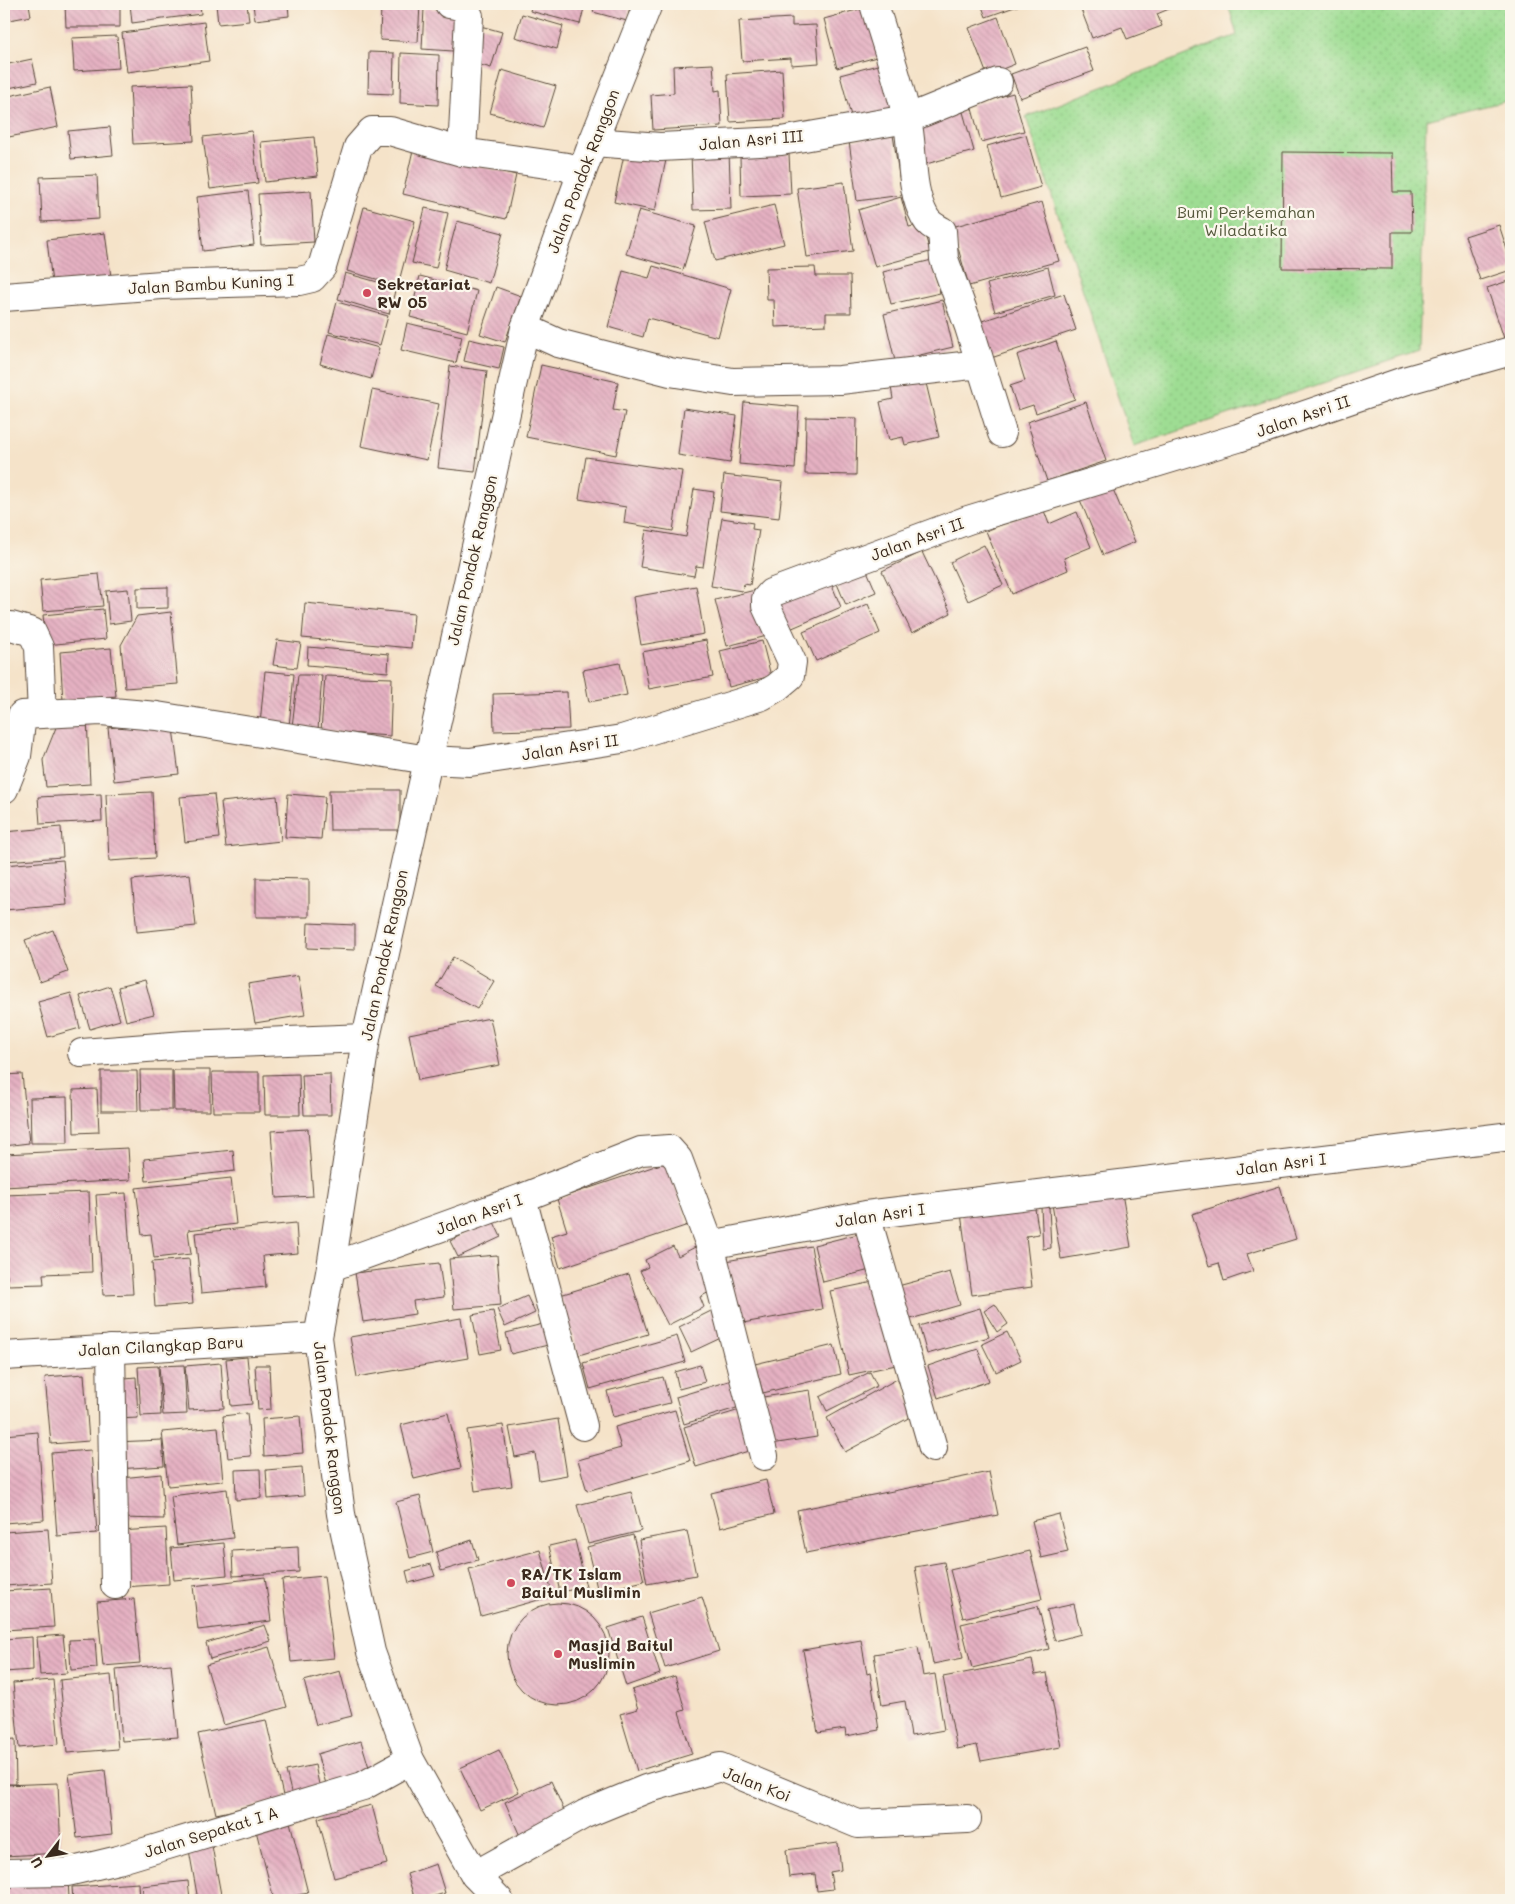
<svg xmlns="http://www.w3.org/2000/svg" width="1515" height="1904" font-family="Mali,sans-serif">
	<defs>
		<pattern id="grass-dots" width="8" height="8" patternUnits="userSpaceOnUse" patternTransform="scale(1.25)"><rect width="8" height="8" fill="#9edd93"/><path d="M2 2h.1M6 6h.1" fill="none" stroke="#89be7e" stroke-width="1.8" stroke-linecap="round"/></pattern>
		<pattern id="building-back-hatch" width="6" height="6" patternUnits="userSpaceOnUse" patternTransform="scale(1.25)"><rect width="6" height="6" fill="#e5b1c2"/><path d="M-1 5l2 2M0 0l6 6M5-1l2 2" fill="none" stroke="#c598a6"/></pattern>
	</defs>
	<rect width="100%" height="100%" fill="#fbf7ec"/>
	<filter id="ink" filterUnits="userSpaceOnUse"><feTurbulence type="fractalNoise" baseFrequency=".02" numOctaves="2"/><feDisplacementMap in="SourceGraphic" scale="10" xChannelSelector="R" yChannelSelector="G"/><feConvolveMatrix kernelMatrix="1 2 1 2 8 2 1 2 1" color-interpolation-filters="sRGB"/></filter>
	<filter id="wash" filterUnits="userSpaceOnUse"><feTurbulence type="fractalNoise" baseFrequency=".0096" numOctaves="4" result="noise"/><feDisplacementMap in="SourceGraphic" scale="20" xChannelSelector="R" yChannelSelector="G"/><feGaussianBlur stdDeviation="1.12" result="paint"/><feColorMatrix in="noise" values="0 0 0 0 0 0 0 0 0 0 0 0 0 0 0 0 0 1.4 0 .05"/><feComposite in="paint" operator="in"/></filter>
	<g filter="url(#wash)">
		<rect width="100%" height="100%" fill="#f5e3c9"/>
		<path fill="url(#grass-dots)" stroke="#6c8458" d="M1228 4H1511V100L1426 120 1419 351 1134 446 1026 117 1237 35Z"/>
		<g id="blocks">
			<path fill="url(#building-back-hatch)" d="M4 4H29L31 16 4 21Z
				M65 4H120V27H66Z
				M130 4H200L201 14 132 23Z
				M216 4H247L249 21 218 24Z
				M253 4H288L289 16 255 20Z
				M381 4H420L418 42 380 40Z
				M532 4H585L580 24 530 11Z
				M595 4H631L627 21 593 12Z
				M981 4H1023L986 17Z
				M1079 4H1175L1176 6 1157 14 1162 26 1127 39 1122 27 1092 38Z
				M867 7 880 56 837 68 824 19Z
				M424 8 456 10 453 51 422 49Z
				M522 14 563 26 557 49 515 37Z
				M998 17 1015 64 987 75 969 28Z
				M792 18V26L816 25 819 63 791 65V58L742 61 739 21Z
				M204 22 209 61 127 72 122 33Z
				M477 25 502 32 491 68 467 61Z
				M117 36 119 68 74 71 72 38Z
				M1085 47 1094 71 1020 98 1011 74Z
				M369 52 394 53 393 94 368 93Z
				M401 53 439 55 438 105 400 103Z
				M32 59 37 82 4 89V65Z
				M885 63 899 114 854 127 840 75Z
				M713 64 715 91 720 90 722 126 653 130 651 95 674 93 673 66Z
				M502 70 556 86 543 128 490 113Z
				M782 70 785 119 730 122 727 74Z
				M191 84 194 141 133 144 130 87Z
				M50 87 58 127 4 138V97Z
				M1013 93 1024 131 981 142 971 105Z
				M963 112 974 151 926 164 915 125Z
				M110 127 113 155 71 159 68 131Z
				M252 131 258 183 210 189 203 137Z
				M893 135 902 195 857 201 849 141Z
				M1026 135 1041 187 1001 198 987 146Z
				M314 137 318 176 265 182 261 142Z
				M413 150 516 175 506 219 403 194Z
				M625 150 666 160 655 211 614 202Z
				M729 151 731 209 693 210 691 153Z
				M1283 152 1392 153 1393 192H1411L1412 232H1392V269L1282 268Z
				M789 154 791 194 741 196 740 156Z
				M97 175 99 219 42 222 40 177Z
				M844 182 853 251 807 257 797 188Z
				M248 191 254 245 203 251 197 197Z
				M311 191 314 242 261 245 258 194Z
				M901 197 909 227 922 224 930 252 875 267 858 210Z
				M1042 202 1059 261 969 286 952 227Z
				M774 205 784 244 715 261 705 222Z
				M364 207 415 221 398 285 347 271Z
				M425 208 448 213 436 268 412 263Z
				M639 210 696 226 683 270 626 254Z
				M457 221 503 233 489 283 444 270Z
				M1499 225 1511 262V270L1480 280 1465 236Z
				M105 233 112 284 53 292 47 240Z
				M932 260 940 293 891 304 883 272Z
				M653 266 731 289 718 337 648 318 643 337 608 327 623 271 649 278Z
				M815 267 816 276H850L851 313H826V325L775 327 774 300H767L766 268Z
				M1048 267 1055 295 995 312 987 284Z
				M345 273 396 287 389 314 338 299Z
				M420 276 477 291 467 332 410 317Z
				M1511 280V342L1506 344 1487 288Z
				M496 287 521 296 505 342 480 334Z
				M1064 294 1076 330 991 358 979 322Z
				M942 300 953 347 895 361 884 314Z
				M337 302 388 316 380 345 329 332Z
				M407 323 462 336 456 363 401 350Z
				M328 334 379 348 371 379 320 364Z
				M469 339 504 347 499 369 464 361Z
				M1056 341 1075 399 1036 413 1033 405 1018 410 1010 386 1025 381 1017 355Z
				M541 365 618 382 613 410 625 412 616 455 526 437Z
				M450 366 487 371 475 472 438 468Z
				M925 379 939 437 905 445 903 437 889 440 880 402 893 399 891 387Z
				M372 390 439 404 427 460 361 446Z
				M744 402 799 407 795 469 739 464Z
				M1086 402 1106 461 1047 481 1027 422Z
				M684 408 737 416 730 463 678 455Z
				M806 417 857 418 856 475 805 474Z
				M586 457 682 471 673 531 624 523 626 507 579 499Z
				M724 475 783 482 779 518 720 511Z
				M1110 482 1135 542 1103 555 1078 495Z
				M694 489 714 492 703 567 696 566 694 576 640 567 646 530 686 537Z
				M1043 508 1049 524 1077 512 1091 547 1064 558 1068 570 1012 594 986 531Z
				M722 518 753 523 752 529 759 530 750 585 744 584 742 591 711 586Z
				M984 545 1003 585 968 601 950 562Z
				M922 552 951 613 912 633 882 571Z
				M865 566 876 592 846 605 835 579Z
				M99 574 103 606 43 611 40 580Z
				M828 576 841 607 783 632 770 601Z
				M696 586 704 634 641 645 633 597Z
				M168 587V608L137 609V588Z
				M128 589 131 621 109 624 106 591Z
				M759 589 771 635 727 646 715 600Z
				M305 603 414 614 411 648 302 638Z
				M868 604 880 633 816 661 803 632Z
				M103 609 106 639 46 645 43 615Z
				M171 612 178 684 125 688 121 645 137 616Z
				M277 640 301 643 297 668 273 665Z
				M706 640 713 677 649 689 642 652Z
				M762 641 771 676 729 687 720 651Z
				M308 647 389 654 388 672 307 665Z
				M111 648 116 696 63 701 60 652Z
				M620 663 627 695 589 702 583 670Z
				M265 671 294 674 289 727 260 724Z
				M298 675H322L318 730 292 727Z
				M325 676 392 678 390 736 321 731Z
				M567 692 569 729 494 731 493 694Z
				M87 718 90 784 46 787 43 760 59 720Z
				M172 721 179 774 114 781 108 728Z
				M329 790H400V830H330Z
				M152 792 155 858 109 861 106 794Z
				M101 794 102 821 40 824 38 797Z
				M214 794 219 838 185 842 180 797Z
				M288 794 325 797 321 839 285 837Z
				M277 796 281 841 226 847 221 802Z
				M61 827 63 857 4 861V832Z
				M63 860 67 905 4 910V865Z
				M190 874 196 926 137 932 132 880Z
				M256 878 309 879V917H256Z
				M308 923 355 925V950L307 948Z
				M53 930 68 972 40 982 25 940Z
				M453 957 494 981 477 1009 436 986Z
				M298 976 305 1015 255 1023 248 984Z
				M145 980 154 1014 126 1021 118 987Z
				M110 986 120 1020 90 1029 80 996Z
				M71 993 80 1028 48 1037 38 1002Z
				M490 1018 500 1065 418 1080 409 1034Z
				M140 1070H172V1110H141Z
				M173 1070H210V1111H174Z
				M101 1071H137L138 1111H101Z
				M212 1072H259V1112H213Z
				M22 1074 29 1143 4 1146V1075Z
				M299 1074 300 1115H265L264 1075Z
				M330 1074 331 1115H304L302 1075Z
				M97 1089 99 1132 74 1133 73 1090Z
				M67 1097 68 1143H31L30 1098Z
				M308 1129 313 1196 276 1198 271 1131Z
				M128 1148 130 1180 4 1187V1154Z
				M233 1150 235 1171 146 1181 144 1159Z
				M667 1162 688 1225 560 1268 551 1236 567 1231 557 1199Z
				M231 1178 236 1224 188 1230 191 1254 154 1258 151 1234 142 1235 136 1188Z
				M1280 1186 1296 1239 1247 1254 1253 1271 1224 1281 1219 1263 1209 1266 1192 1214Z
				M89 1192 92 1272 43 1274 44 1284 8 1285 7 1275H4V1195Z
				M126 1193 133 1294 103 1295 96 1195Z
				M1122 1193 1131 1247 1061 1259 1052 1204Z
				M1033 1196 1039 1234 1026 1236 1032 1287 972 1295 960 1206Z
				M1041 1207H1049L1051 1248 1043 1249Z
				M493 1220 501 1237 458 1257 450 1241Z
				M296 1223 298 1253 263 1256 266 1287 201 1293 195 1233Z
				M866 1232 874 1269 823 1282 814 1245Z
				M701 1244 713 1290 700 1297 704 1307 668 1325 640 1271 648 1267 645 1260 673 1246 678 1256Z
				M811 1246 822 1309 737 1324 726 1261Z
				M497 1255 501 1305 454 1309 449 1259Z
				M189 1259 193 1304 155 1307 152 1262Z
				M439 1263 444 1297 413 1301 415 1314 363 1322 355 1273Z
				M950 1272 960 1305 907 1320 898 1286Z
				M629 1274 648 1334 579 1355 560 1295Z
				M878 1281 896 1365 849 1375 830 1291Z
				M527 1296 535 1313 505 1327 497 1309Z
				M995 1304 1008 1324 997 1332 984 1311Z
				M980 1308 989 1337 927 1354 919 1326Z
				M713 1310 725 1336 691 1352 679 1327Z
				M493 1311 501 1350 480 1354 472 1315Z
				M461 1318 468 1358 357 1377 350 1337Z
				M543 1324 548 1345 511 1354 506 1333Z
				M1007 1332 1021 1360 996 1372 982 1344Z
				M677 1336 685 1362 590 1389 583 1363Z
				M834 1345 841 1374 763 1393 755 1364Z
				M978 1349 989 1381 938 1398 928 1366Z
				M247 1357 252 1404 231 1406 226 1359Z
				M221 1363 224 1408 189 1410 185 1366Z
				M184 1365 187 1414 163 1415 159 1366Z
				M255 1365H269L271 1409 258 1410Z
				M700 1365 705 1382 679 1389 675 1372Z
				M158 1366 161 1415 141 1416 138 1367Z
				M870 1372 877 1386 827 1411 820 1397Z
				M84 1374 89 1441 51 1444 45 1377Z
				M136 1377 138 1418 117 1419 114 1379Z
				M663 1377 670 1403 613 1417 607 1391Z
				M735 1379 743 1406 684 1424 676 1397Z
				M897 1379 916 1414 845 1452 827 1418Z
				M810 1390 817 1437 771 1444 763 1397Z
				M743 1409 755 1449 696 1467 684 1427Z
				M675 1410 690 1461 587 1491 578 1460 621 1448 615 1427Z
				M247 1413 251 1456 228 1458 223 1416Z
				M448 1413 461 1468 414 1479 401 1425Z
				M300 1416 303 1453 264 1456 262 1419Z
				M558 1419 567 1475 539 1480 535 1453 515 1457 509 1427Z
				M503 1425 512 1486 475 1491 467 1430Z
				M218 1427 223 1481 168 1486 162 1432Z
				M38 1432 44 1520 4 1523V1435Z
				M162 1440 164 1466 116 1469 115 1442Z
				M91 1450 97 1533 57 1536 51 1453Z
				M302 1467 304 1496 268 1499 266 1470Z
				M260 1469 261 1498 236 1500 235 1470Z
				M989 1472 998 1515 806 1553 797 1510Z
				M161 1474 164 1519 121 1518V1478Z
				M766 1480 774 1514 720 1528 711 1493Z
				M227 1489 233 1538 177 1545 171 1496Z
				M631 1492 641 1531 588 1544 577 1505Z
				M420 1496 433 1552 410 1558 396 1502Z
				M1059 1514 1068 1552 1041 1558 1032 1521Z
				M166 1528 169 1584 123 1587 120 1531Z
				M48 1529 52 1583 4 1586V1532Z
				M687 1531 696 1575 647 1584 639 1540Z
				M633 1535 644 1581 598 1592 587 1547Z
				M472 1540 478 1560 441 1571 436 1552Z
				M575 1540 586 1587 560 1592 549 1546Z
				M224 1543 227 1575 174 1580 171 1548Z
				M298 1547 299 1572 233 1576 232 1551Z
				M540 1550 553 1596 481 1616 469 1569Z
				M1030 1551 1042 1599 963 1618 950 1570Z
				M944 1562 963 1658 933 1664 915 1567Z
				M431 1564 435 1576 409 1583 406 1571Z
				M324 1576 334 1658 291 1662 282 1580Z
				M265 1577 271 1621 198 1630 193 1586Z
				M51 1588 54 1627 4 1630V1591Z
				M702 1597 719 1651 665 1668 648 1613Z
				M134 1599 140 1663 103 1666 97 1602Z
				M507 1654a51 51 0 1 1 102 0a51 51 0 1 1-102 0Z
				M1074 1604 1081 1634 1055 1641 1047 1610Z
				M1038 1606 1049 1649 972 1668 961 1624Z
				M642 1617 660 1674 626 1686 608 1628Z
				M265 1625 271 1641 210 1659 206 1643Z
				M63 1635 67 1673 40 1675 37 1637Z
				M32 1637 33 1670 4 1672V1639Z
				M95 1639 97 1668 71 1670 69 1640Z
				M861 1640 867 1674 870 1673 879 1730 846 1736 845 1729 818 1733 803 1650Z
				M269 1647 287 1707 224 1725 206 1665Z
				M918 1647 923 1676 935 1674 944 1730 911 1736 905 1701 882 1705 874 1654Z
				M1032 1660 1035 1675 1047 1673 1061 1747 981 1761 977 1745 957 1749 943 1677Z
				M171 1664 178 1737 122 1741 116 1669Z
				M340 1671 352 1716 316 1725 304 1681Z
				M111 1675 118 1749 67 1753 60 1680Z
				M675 1676 685 1710 679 1712 692 1754 637 1771 620 1714 638 1709 632 1690Z
				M53 1680 59 1744 19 1748 13 1683Z
				M4 1683H6L9 1731 4 1732Z
				M266 1720 284 1800 216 1814 198 1734Z
				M15 1739 16 1784H4V1740Z
				M361 1741 371 1774 327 1787 317 1754Z
				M499 1750 519 1792 480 1810 460 1768Z
				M315 1765 320 1789 292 1796 286 1771Z
				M105 1770 112 1834 77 1838 69 1774Z
				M551 1781 566 1815 520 1836 505 1802Z
				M58 1783 61 1853 4 1856V1785Z
				M372 1805 387 1864 334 1878 318 1818Z
				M288 1814 308 1893 274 1900 254 1823Z
				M838 1843 841 1870 830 1872 833 1889 817 1891 815 1874 789 1877 786 1850Z
				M212 1846 222 1900H198L189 1850Z
				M436 1864 445 1893 422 1900H415L407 1874Z
				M68 1875 69 1900H5L4 1878Z
				M188 1881 190 1900H144L142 1886Z
				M139 1883 140 1900H73L72 1887Z"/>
		</g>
	</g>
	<g filter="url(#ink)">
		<use href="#blocks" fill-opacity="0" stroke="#574638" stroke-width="1"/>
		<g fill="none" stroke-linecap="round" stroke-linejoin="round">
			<defs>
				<path id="minor" d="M449 4C459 5 464 7 469 16L462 152
					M874 4C885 42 899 80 907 119 914 151 909 188 925 217 929 225 935 227 942 231L944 259 969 327 1002 433
					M593 142 660 147 781 141 907 119 998 82
					M4 297 162 285 299 281 312 278 322 267 358 147 372 131H390L462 152 568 167 580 176
					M525 328 558 343 670 372 733 382 840 380 980 364
					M4 626H11L32 632 39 647 42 714
					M4 789 17 756 22 715 101 711 157 716 428 760 470 762 622 739 762 696 777 687 790 676 792 662 766 606V599L771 593 968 520 1238 438 1404 381 1511 351
					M82 1053 185 1045 366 1038
					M522 1198 583 1426
					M866 1215 933 1448
					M710 1245 764 1456
					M331 1267 522 1198 641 1151 669 1149 678 1159 710 1245 866 1215 1511 1136
					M111 1349 115 1585
					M4 1873 68 1872 118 1860 363 1786 410 1760
					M475 1875 585 1814 646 1789 720 1767 858 1824 967 1819"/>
				<path id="tertiary" d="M4 1356 318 1337
					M499 1900 475 1875 410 1760 371 1652 341 1514 318 1337 331 1267 366 1038 525 328 593 142 648 4"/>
			</defs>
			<use href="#minor" stroke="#574638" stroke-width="30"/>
			<use href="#tertiary" stroke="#574638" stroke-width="30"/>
			<use href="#minor" stroke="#fff" stroke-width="28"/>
			<use href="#tertiary" stroke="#fff" stroke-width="28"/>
		</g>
	</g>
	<g fill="#d1495b" stroke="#fbf7ec" stroke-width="2">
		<circle cx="367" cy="293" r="5"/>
		<circle cx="511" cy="1583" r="5"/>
		<circle cx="558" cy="1654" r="5"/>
	</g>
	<g text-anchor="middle" stroke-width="4.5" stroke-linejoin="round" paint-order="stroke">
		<g font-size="16" fill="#3b2a1e" stroke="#fbf7ec">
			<text transform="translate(751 140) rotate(-5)" y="6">Jalan Asri III</text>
			<text transform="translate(583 171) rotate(-69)" y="6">Jalan Pondok Ranggon</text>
			<text transform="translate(211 284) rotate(-3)" y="6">Jalan Bambu Kuning I</text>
			<text transform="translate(1303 416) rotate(-19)" y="6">Jalan Asri II</text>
			<text transform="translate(917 539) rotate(-20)" y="6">Jalan Asri II</text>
			<text transform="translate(472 560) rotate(-77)" y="6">Jalan Pondok Ranggon</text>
			<text transform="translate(570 747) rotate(-9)" y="6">Jalan Asri II</text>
			<text transform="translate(384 955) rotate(-78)" y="6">Jalan Pondok Ranggon</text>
			<text transform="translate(1281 1164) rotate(-7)" y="6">Jalan Asri I</text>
			<text transform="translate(479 1214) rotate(-20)" y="6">Jalan Asri I</text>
			<text transform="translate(880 1215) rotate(-8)" y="6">Jalan Asri I</text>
			<text transform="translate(161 1346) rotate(-3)" y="6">Jalan Cilangkap Baru</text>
			<text transform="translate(330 1428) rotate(83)" y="6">Jalan Pondok Ranggon</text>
			<text transform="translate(757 1784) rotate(21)" y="6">Jalan Koi</text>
			<text transform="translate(211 1832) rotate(-17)" y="6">Jalan Sepakat I A</text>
		</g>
		<g font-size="16" fill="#54573b" stroke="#fbf7ec">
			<text x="1246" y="218">Bumi Perkemahan<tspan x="1246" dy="18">Wiladatika</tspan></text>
		</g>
		<g font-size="16" font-weight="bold" fill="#3b2a1e" stroke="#fbf7ec" text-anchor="start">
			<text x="377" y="290">Sekretariat<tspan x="377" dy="18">RW 05</tspan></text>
			<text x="521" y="1580">RA/TK Islam<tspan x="521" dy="18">Baitul Muslimin</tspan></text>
			<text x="568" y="1651">Masjid Baitul<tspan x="568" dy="18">Muslimin</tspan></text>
		</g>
	</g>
	<rect width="1515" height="1904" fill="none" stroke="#fbf7ec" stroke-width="20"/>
	<g transform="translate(48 1856) rotate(239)" stroke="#fbf7ec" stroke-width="4" paint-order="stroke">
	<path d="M0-4L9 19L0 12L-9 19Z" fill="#3b2a1e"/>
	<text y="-8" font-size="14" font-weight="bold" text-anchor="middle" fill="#3b2a1e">U</text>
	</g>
</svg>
